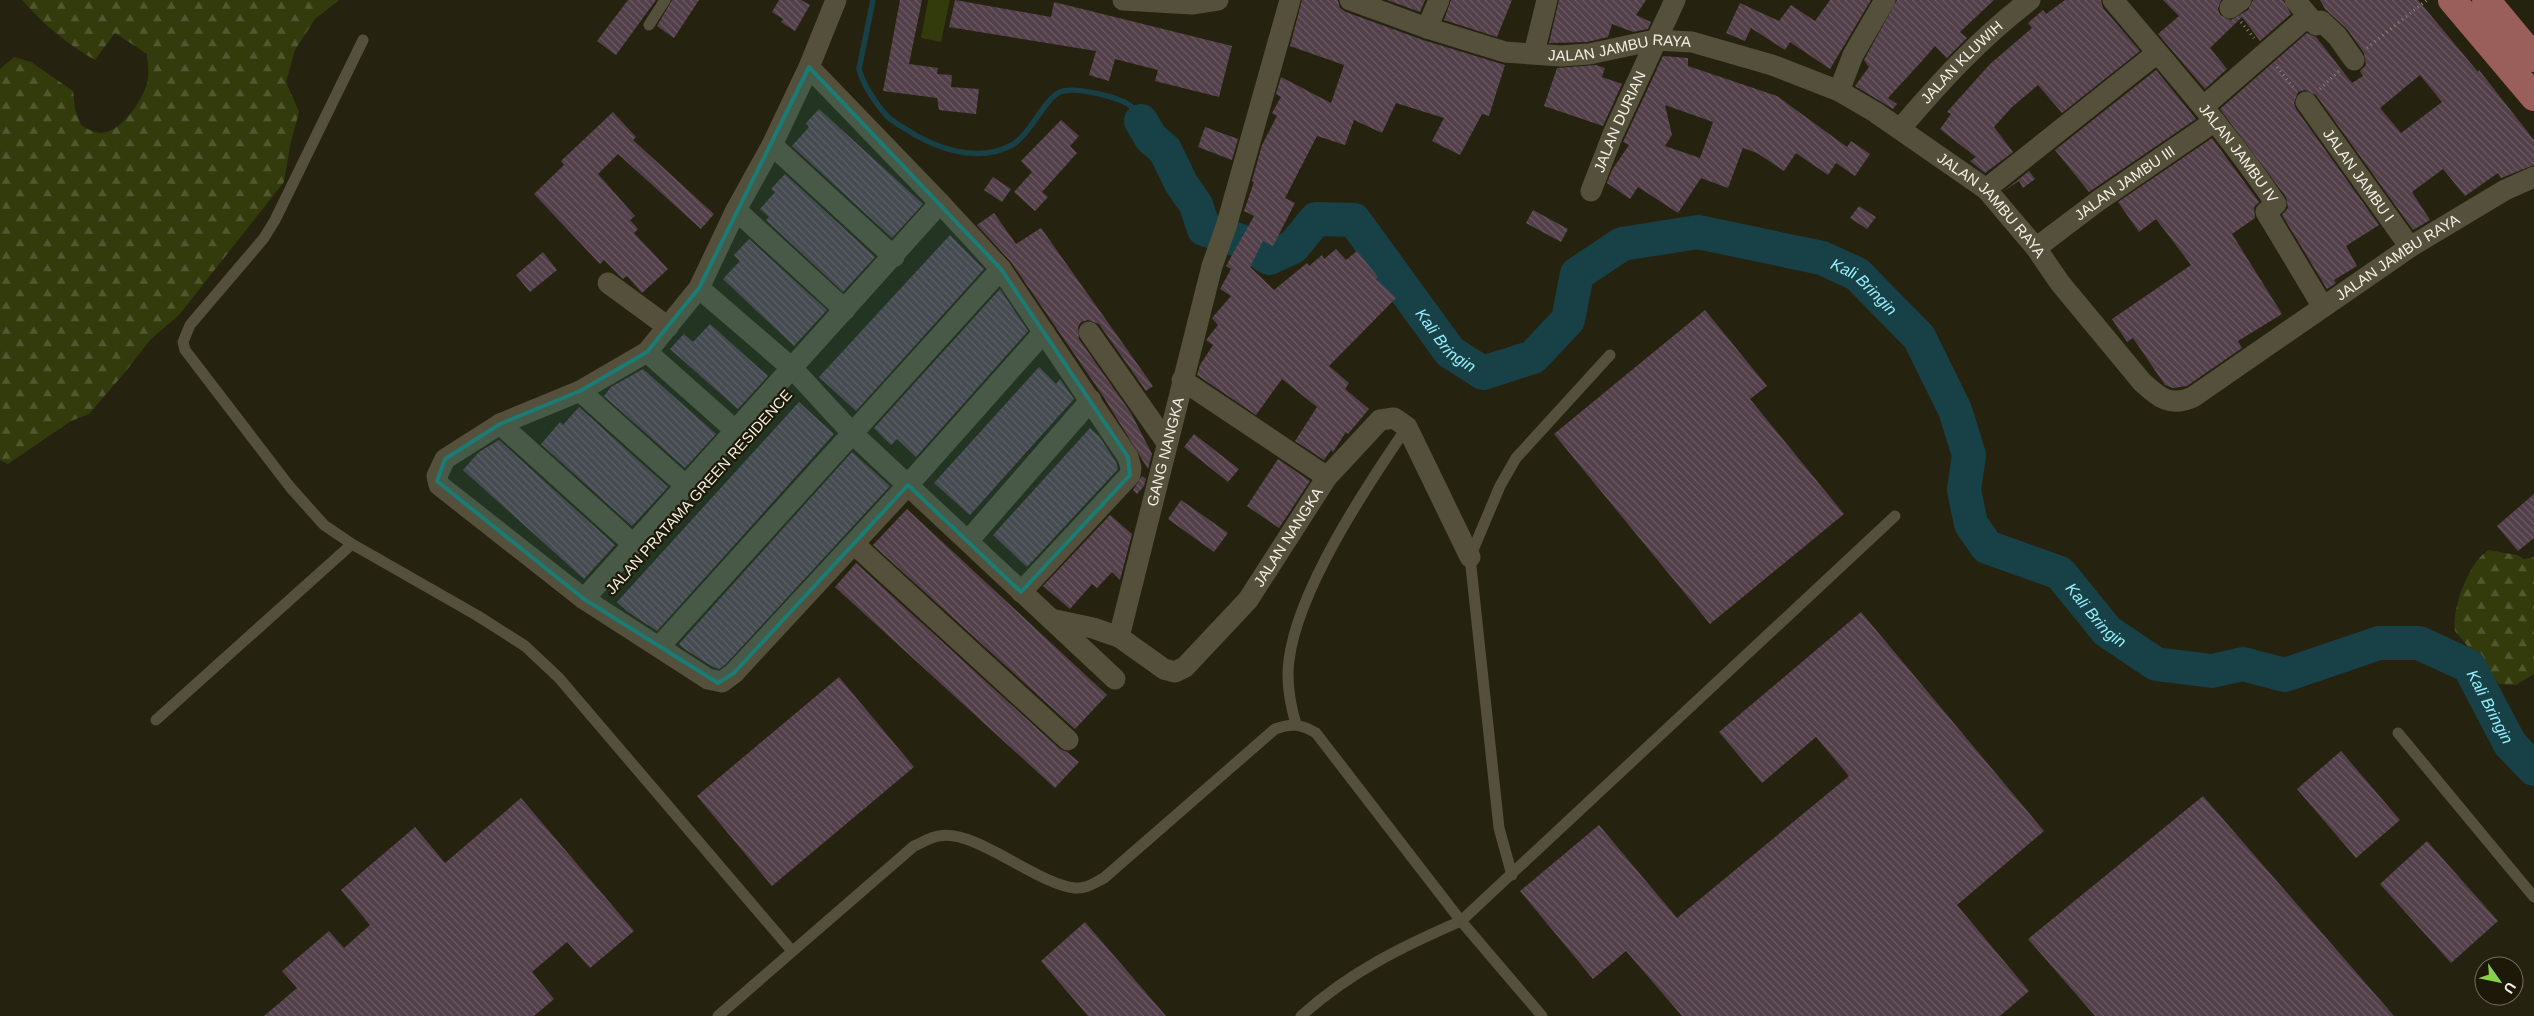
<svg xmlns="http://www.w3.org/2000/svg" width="2534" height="1016" font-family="Arial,sans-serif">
	<defs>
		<pattern id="forest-firs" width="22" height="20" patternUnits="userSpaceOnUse" patternTransform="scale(1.25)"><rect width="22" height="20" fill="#333a0c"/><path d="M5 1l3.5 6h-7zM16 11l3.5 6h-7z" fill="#51572f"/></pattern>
		<pattern id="building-back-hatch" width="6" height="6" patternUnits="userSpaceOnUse" patternTransform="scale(1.25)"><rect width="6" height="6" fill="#523f49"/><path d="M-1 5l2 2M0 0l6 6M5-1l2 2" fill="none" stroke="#6b5b63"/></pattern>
	</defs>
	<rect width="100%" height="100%" fill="#262210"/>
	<path fill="url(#forest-firs)" d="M22 0H339L315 19 295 50 286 82 299 112 290 146 284 182 179 315 150 340 126 371 89 414 71 421 8 464 0 460V69L14 57 31 62 73 91 75 109 81 125C85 127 90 131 95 132 117 138 138 106 145 89 150 79 148 65 147 54L115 33 95 60C68 45 42 23 22 0Z
		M2489 550 2517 555 2524 559 2534 557V674L2516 685 2499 684 2455 631C2451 610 2470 559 2489 550Z"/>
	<path fill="#333a0c" d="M928 0H950L941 42 921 38Z"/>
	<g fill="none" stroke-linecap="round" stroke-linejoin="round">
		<path stroke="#184147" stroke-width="5.5" d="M873 0 859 69C863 84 875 102 886 115 890 120 898 124 904 128 934 148 977 164 1012 145 1030 135 1045 98 1060 92 1074 86 1122 97 1133 108 1137 111 1139 117 1141 121"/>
		<path stroke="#184147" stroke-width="34" id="s1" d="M1141 121 1151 138 1165 150 1181 183 1196 205 1204 229 1244 242 1269 258 1293 247 1316 219 1354 220 1450 352 1483 373 1533 357 1568 320 1577 274 1622 244 1698 232 1822 258 1857 274 1919 337 1955 410 1969 455 1964 490 1971 524 1987 547 2060 573 2107 631 2156 664 2212 671 2243 664 2285 675 2379 643H2419L2469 666 2510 744 2534 769"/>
	</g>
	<path fill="url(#building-back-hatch)" fill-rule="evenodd" d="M628 0H656L616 55 597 41Z
		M672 0H699L674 38 657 26Z
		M779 0H801L810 5 795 31 781 22 783 19 772 12Z
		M900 0H922L909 64 938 68 937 74 952 75 951 87 979 89 976 114 939 110 937 98 883 91Z
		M955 0 1051 17 1054 2 1232 46 1219 97 1155 81 1158 70 1115 59 1109 81 1089 75 1096 51 949 27Z
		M1302 0H1338L1340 8 1346 12 1423 40 1505 65 1489 116 1482 114 1460 155 1432 141 1444 118 1396 103 1382 133 1354 120 1345 145 1317 136 1285 198 1295 203 1273 246 1263 241 1250 267 1274 290 1307 263 1309 266 1322 255 1324 259 1336 249 1346 260 1357 251 1378 277 1376 279 1396 298 1329 366 1349 383 1345 389 1369 409 1348 434 1346 432 1333 452 1331 450 1324 460 1295 441 1317 407 1282 379 1256 415 1197 375 1200 365 1213 345 1206 340 1218 325 1212 318 1231 296 1220 289 1231 269 1226 266 1254 216 1244 211 1254 182 1252 181 1262 145 1277 116 1272 113 1281 97 1276 94 1281 77 1331 103 1344 65 1290 46Z
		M1387 0H1425L1420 12Z
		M1451 0H1512L1497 37 1444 20Z
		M1559 0H1646L1636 15 1651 22 1648 29 1633 32 1612 24 1608 37 1587 42 1549 43Z
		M1830 0H1871L1830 69 1790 42 1785 50 1751 28 1745 41 1726 33 1740 3 1779 21 1791 5 1815 21Z
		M1897 0H1994L1960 32 1967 38 1947 58 1935 46 1921 62 1888 98 1897 104 1893 109 1855 86 1869 67 1864 60Z
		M2065 0H2101L2103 8 2140 51 2062 113 2038 85 2012 107 1994 127 2013 152 1985 173 1970 161 1976 157 1940 129 1951 114 1947 112 1990 64 2032 28 2028 23 2043 10 2046 14Z
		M2163 0H2221L2218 9 2220 15 2231 20 2248 10 2253 0H2283L2291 14 2260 41 2242 17 2210 48 2227 69 2205 89 2158 34 2179 16Z
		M2320 0H2418L2478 72 2479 70 2534 140V165L2501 178 2498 173 2465 196 2443 169 2412 192 2430 220 2413 230 2316 95 2305 90 2298 92 2294 103 2296 109 2379 225 2346 246 2357 266 2334 280 2336 283 2327 289 2282 215 2288 208 2286 197 2220 109 2307 33 2316 37 2352 83 2363 76 2360 71 2366 65 2364 53 2347 29 2325 9ZM2420 75 2442 102 2401 133 2380 108Z
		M1663 56 1688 58V66L1777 96 1847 147 1851 141 1870 154 1855 176 1836 163 1828 175 1796 153 1784 171 1757 153 1743 148 1728 188 1701 178 1678 213 1638 187 1630 199 1607 183 1612 170 1629 145 1623 142ZM1665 105 1713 122 1700 158 1665 146 1672 135Z
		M1596 65 1605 68 1602 77 1622 84 1603 126 1544 106 1557 68Z
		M2156 70 2196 119 2089 192 2055 150Z
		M819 109 923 204 892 238 792 146 809 127 806 123Z
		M613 112 636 137 633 140 714 214 701 229 618 154 598 174 635 216 630 220 638 229 634 233 668 269 642 293 627 276 623 279 604 260 600 264 534 194 564 165 561 161Z
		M1061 120 1079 136 1070 146 1077 153 1042 192 1048 197 1035 211 1014 192 1032 172 1021 161Z
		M1205 127 1238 139 1232 160 1198 147Z
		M2212 138 2259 202 2254 207 2255 218 2232 234 2282 314 2238 341 2242 348 2187 386 2173 388 2165 385 2133 338 2127 342 2112 319 2191 265 2156 219 2139 232 2118 202Z
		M2029 171 2035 179 2023 188 2019 181 2004 191Z
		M785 174 875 257 843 292 766 220 769 217 760 209 775 192 771 189Z
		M993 177 1011 189 1002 202 984 190Z
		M1859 206 1876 217 1867 229 1850 218Z
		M1533 210 1568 229 1561 242 1526 223Z
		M994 213 1016 244 1041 228 1153 386 1146 391 1099 324 1088 320 1081 322 1078 327 1079 339 1131 413 1152 454 1148 469 1103 396 1011 262 977 225Z
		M950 235 984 269 856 411 819 377Z
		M749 239 827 310 794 346 723 279 740 261 734 255Z
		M543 252 557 270 530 292 516 275Z
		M1000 289 1028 331 916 457 897 439 891 445 874 428Z
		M1705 310 1767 386 1750 399 1844 514 1710 624 1554 434Z
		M710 324 768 376 738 409 670 349 684 334 693 342Z
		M1039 367 1056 384 1060 379 1074 399 970 515 934 483Z
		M643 369 716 434 685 468 604 396 611 387Z
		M799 402 834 434 657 631 628 612 617 602Z
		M579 407 668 487 632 526 541 444 560 422 563 425Z
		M1090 428 1099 436 1116 462 1118 469 1027 567 993 535Z
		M1194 434 1239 469 1228 482 1184 447Z
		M499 440 615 545 584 579 463 470 479 452Z
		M852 452 890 486 726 664 719 669 713 667 683 648 679 644Z
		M1278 459 1310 481 1279 528 1247 506Z
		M1142 476 1146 479 1144 486 1137 494 1133 490Z
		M2534 494V538L2518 551 2497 526Z
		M1181 500 1228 533 1214 552 1168 519Z
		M907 509 1107 695 1075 729 873 545Z
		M1110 515 1132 534 1120 580 1112 572 1097 588 1092 584 1070 609 1043 586Z
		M856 563 1060 749 1067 752 1079 762 1055 788 835 587Z
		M1861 612 2044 831 1957 905 2029 991 2000 1016H1682L1626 951 1593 979 1520 891 1599 825 1677 918 1849 776 1816 737 1762 783 1719 732Z
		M839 677 914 767 772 886 697 796Z
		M2341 751 2400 820 2356 858 2297 789Z
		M2203 796 2394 1016H2095L2028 939Z
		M521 798 634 931 590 968 567 942 532 972 554 999 534 1016H264L297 988 282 971 329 931 344 948 370 925 341 890 415 827 445 863Z
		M2427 841 2498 921 2451 963 2380 884Z
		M1085 922 1166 1016H1088L1041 961Z"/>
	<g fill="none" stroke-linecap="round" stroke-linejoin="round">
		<path stroke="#8b8778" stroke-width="3" stroke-dasharray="1 4" stroke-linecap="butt" d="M2241 22 2254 38
			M2367 48 2427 0
			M2277 67 2293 87
			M2320 89 2339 71"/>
		<path stroke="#54503c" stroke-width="11" d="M649 25 665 0
			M363 40 275 220 264 238 190 325 183 342 185 350 290 487 324 525 352 544 478 616 525 646 559 678 792 951
			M156 720 352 544
			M1296 724C1290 704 1286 682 1289 660 1298 589 1366 487 1407 427
			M2398 733 2534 897
			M1512 875 1499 828 1470 557 1500 486 1516 458 1610 355
			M718 1016 914 846C922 843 930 837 939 836 974 828 1038 885 1075 888 1086 889 1094 883 1104 878L1275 729C1292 723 1301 724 1316 733L1461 921C1401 947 1350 972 1301 1016
			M1542 1016 1461 921 1895 516"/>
		<g stroke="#54503c" stroke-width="21">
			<path d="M836 0 809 67 772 145 736 210 699 288 647 352 580 391 500 424 445 459 437 476 439 485 584 599 708 679 722 682 734 673 908 485 1044 332"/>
			<path d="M1123 0 1192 4 1218 0"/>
			<path id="s2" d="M1350 0 1427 28 1505 52 1561 56 1589 54 1655 40 1692 42 1772 65 1839 91 1875 112 1986 189 2036 248 2060 283 2142 382C2159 398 2170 407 2193 397L2410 247 2505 190 2534 177"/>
			<path id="s3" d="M2113 0C2169 67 2227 131 2276 204L2266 212 2323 307"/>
			<path d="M2295 0 2316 25 2321 21 2337 36 2354 60"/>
			<path d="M2230 8 2241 0"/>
			<path d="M1427 28 1439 0"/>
			<path d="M1534 53 1547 0"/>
			<path d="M809 67 940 203 1001 269 1128 457 1131 468 1130 475 1021 592"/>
			<path d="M1839 91 1853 55 1885 0"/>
			<path id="s4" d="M2306 102 2410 247"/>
			<path d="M2203 107 2308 16"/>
			<path id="s5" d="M1900 129C1940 82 1980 38 2030 0"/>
			<path d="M772 145 894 257"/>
			<path d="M1986 189 2157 53"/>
			<path id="s6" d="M1591 191 1613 134 1675 0"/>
			<path d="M736 210 845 310"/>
			<path id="s7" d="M2036 248 2098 201 2215 121"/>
			<path d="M608 283 668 327"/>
			<path d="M699 288 793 369 853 434 1115 679"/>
			<path d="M1089 332 1167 443"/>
			<path d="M647 352 736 431"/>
			<path d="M1182 380 1327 477"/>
			<path d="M580 391 686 486"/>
			<path d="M500 424 633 544"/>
			<path d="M968 541 1091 400"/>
			<path d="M854 544 1068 740"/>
			<path d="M584 599 940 203"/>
			<path id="s8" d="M1051 619 1093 628 1119 637 1164 669 1175 672 1185 667 1248 600 1327 477 1380 420 1394 418 1407 427 1470 557"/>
			<path id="s9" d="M1119 637 1212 266 1226 227 1290 0"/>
			<path d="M659 647 1001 269"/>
		</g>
		<path stroke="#9a5f5b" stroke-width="28" d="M2452 0 2534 97
			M2486 0 2534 58"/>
	</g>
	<path fill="#1a7c74" fill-opacity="0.2" stroke="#1a7c74" stroke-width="4" stroke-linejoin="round" d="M809 67 1001 269 1128 457 1130 475 1021 592 908 485 734 673 718 683 584 599 437 481 445 459 500 424 580 391 647 352 699 288Z"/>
	<g text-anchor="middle" stroke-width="4.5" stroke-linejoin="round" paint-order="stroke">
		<g font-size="15" fill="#f3f0e4" stroke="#1d1807">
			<text dy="5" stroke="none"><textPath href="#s2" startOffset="279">JALAN JAMBU RAYA</textPath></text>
			<text dy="5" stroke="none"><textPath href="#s5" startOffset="91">JALAN KLUWIH</textPath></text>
			<text dy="5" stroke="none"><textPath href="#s6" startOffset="75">JALAN DURIAN</textPath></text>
			<text dy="5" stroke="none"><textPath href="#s3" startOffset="198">JALAN JAMBU IV</textPath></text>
			<text dy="5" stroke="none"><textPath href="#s4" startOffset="90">JALAN JAMBU I</textPath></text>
			<text dy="5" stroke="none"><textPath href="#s7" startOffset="110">JALAN JAMBU III</textPath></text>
			<text dy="5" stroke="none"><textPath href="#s2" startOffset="699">JALAN JAMBU RAYA</textPath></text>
			<text dy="5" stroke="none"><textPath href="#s2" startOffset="1238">JALAN JAMBU RAYA</textPath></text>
			<text dy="5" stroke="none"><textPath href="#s9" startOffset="191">GANG NANGKA</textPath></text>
			<text transform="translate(699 492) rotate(-48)" y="5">JALAN PRATAMA GREEN RESIDENCE</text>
			<text dy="5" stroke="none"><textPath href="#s8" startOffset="315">JALAN NANGKA</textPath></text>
		</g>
		<g font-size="16" font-style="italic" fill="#97effc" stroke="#1d1807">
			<text dy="6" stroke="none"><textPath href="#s1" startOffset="961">Kali Bringin</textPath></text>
			<text dy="6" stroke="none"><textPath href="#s1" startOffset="451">Kali Bringin</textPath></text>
			<text dy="6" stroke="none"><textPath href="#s1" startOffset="1396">Kali Bringin</textPath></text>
			<text dy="6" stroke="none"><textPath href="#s1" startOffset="1846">Kali Bringin</textPath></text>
		</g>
	</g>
	<g transform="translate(2499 981) rotate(123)"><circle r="24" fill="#1d1807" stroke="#736e5f"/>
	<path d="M0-4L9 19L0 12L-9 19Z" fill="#88cf4a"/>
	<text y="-8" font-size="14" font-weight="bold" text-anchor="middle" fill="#f3f0e4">U</text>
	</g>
</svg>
